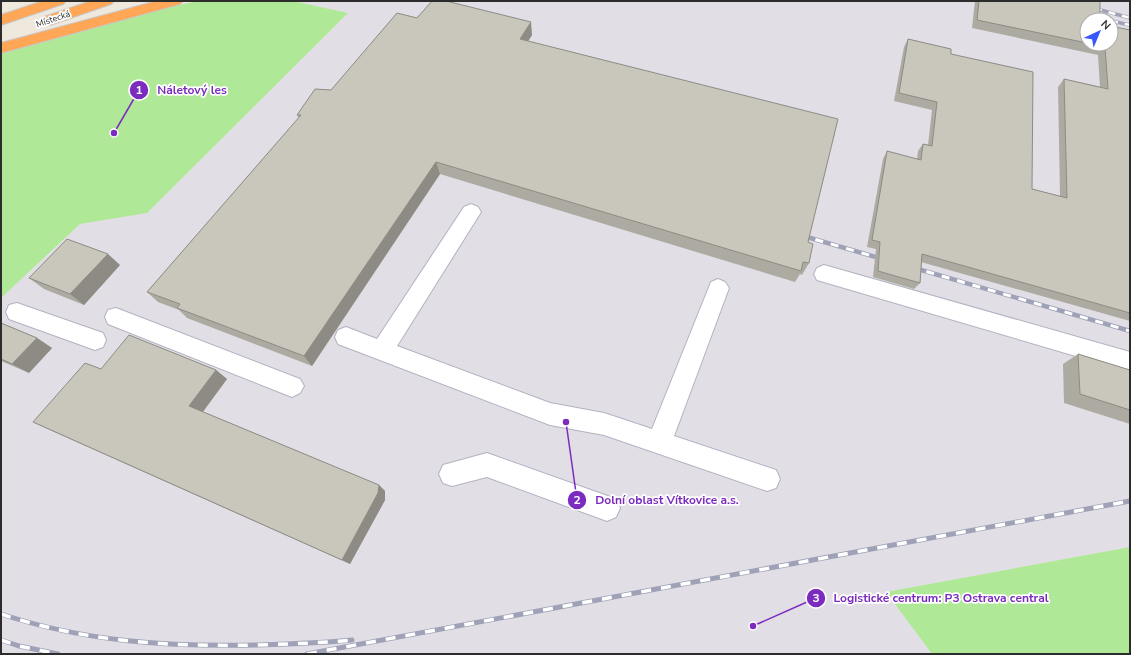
<svg xmlns="http://www.w3.org/2000/svg" width="1131" height="655" font-family="'Nunito Sans',sans-serif">
	<rect width="100%" height="100%" fill="#eee8dd"/>
	<path fill="#e1dee6" fill-rule="evenodd" d="M293 1H1130V547L886 592 932 654H1V298L80 224 147 213 348 13ZM1087 20H1111V44H1087Z"/>
	<path fill="#afe896" d="M198 1H293L348 13 147 213 80 224 1 298V54L154 10Z
		M1130 547V654H932L886 592Z"/>
	<g fill="none" stroke-linecap="round" stroke-linejoin="round">
		<defs>
			<path id="minor" d="M471 204 478 207 481 212 397 346 550 403 604 413 652 429 711 282 718 279 725 282 729 288 674 436 776 470 780 479 776 488 767 491 604 435 550 425 338 344 335 337 338 330 346 327 377 339 464 207Z
				M824 265 1130 352V372L817 280 814 274 817 268Z
				M17 303 103 333 106 340 103 347 95 350 9 319 6 312 9 305Z
				M116 308 300 379 304 386 300 393 292 397 108 324 105 317 108 310Z
				M487 453 616 499 620 508 616 517 607 521 487 477 452 486 443 483 439 474 443 465Z"/>
			<path id="highway" d="M43 1H66L63 4 1 25V15Z
				M91 1H114L111 4 56 23 50 25 44 23 42 20 44 17Z
				M157 1H183L180 4 1 53V43Z"/>
		</defs>
		<use href="#minor" stroke="#b1b3c0" stroke-width="2"/>
		<use href="#highway" stroke="#c8c8c8" stroke-width="2"/>
		<path stroke="#c8c8c8" stroke-width="2" stroke-dasharray="2.5 1.5" stroke-linecap="butt" d="M415 20 423 12"/>
		<use href="#minor" fill="#fff" fill-rule="evenodd"/>
		<use href="#highway" fill="#ffa757" fill-rule="evenodd"/>
		<defs>
			<path id="rail-far2" d="M1068 1 1130 18
				M1089 16 1108 20
				M1111 21 1130 25"/>
			<path id="rail-far1" d="M800 235 886 260
				M911 267 1130 331"/>
			<path id="rail" d="M1 614C86 642 169 647 258 645 290 644 321 643 352 640
				M1 640 19 646 58 654
				M307 654 1130 501"/>
		</defs>
		<use href="#rail-far2" stroke="#9fa2b7" stroke-width="3.5"/>
		<use href="#rail-far1" stroke="#9fa2b7" stroke-width="4.5"/>
		<use href="#rail" stroke="#9fa2b7" stroke-width="5"/>
		<use href="#rail-far2" stroke="#fff" stroke-width="2.5" stroke-dasharray="7" stroke-linecap="butt"/>
		<use href="#rail-far1" stroke="#fff" stroke-width="3" stroke-dasharray="8" stroke-linecap="butt"/>
		<use href="#rail" stroke="#fff" stroke-width="3.5" stroke-dasharray="10" stroke-linecap="butt"/>
	</g>
	<path fill="#adaaa2" d="M975 1H1100L1087 20V44H1111L1130 30V321L921 262 920 283 914 289 873 277 876 249 867 247 883 159 887 151 917 159 918 151 923 144 928 145 932 110 894 101 904 47 908 39 951 54 1032 189 1060 196 1058 87 1064 79 1100 87 1098 55 972 28Z
		M417 18 532 35 528 41 808 242 809 263 802 275 800 274 795 282 440 174 312 366 187 318 179 310 158 302 147 292 299 118 297 115 331 90Z
		M120 265 84 305 44 289 29 278Z
		M1 323 37 338 52 348 29 373 1 361Z
		M1078 354 1130 370V424L1064 403 1063 364Z
		M101 369 216 370 227 379 203 412 379 485 385 491V500L350 564 50 430 33 422Z"/>
	<path fill="#8d8b84" d="M531 22 532 35 521 52 520 39Z
		M436 162 440 174 312 366 304 356Z
		M108 254 120 265 84 305 70 294Z
		M37 338 52 348 29 373 12 364Z
		M216 370 227 379 201 414 189 406Z
		M379 485 385 491V500L350 564 342 560Z"/>
	<path fill="#c9c6bc" stroke="#8d8b84" d="M432 1H446L531 22 520 39 838 119 808 242 813 244 809 263 803 262 801 271 436 162 304 356 177 308 180 304 147 292 301 115H297L315 89 331 90 397 13 417 18Z
		M979 1H1100V20H1087V43L977 20Z
		M1111 26 1130 30V313L922 254 920 283 878 271 880 242 872 240 887 151 921 160 923 144 932 146 937 102 899 93 908 39 951 49V54L1033 72 1032 189 1067 198 1064 79 1108 89 1105 47 1090 44H1111Z
		M67 239 108 254 70 294 29 278Z
		M1 323 37 338 12 364 1 359Z
		M129 335 216 370 189 406 379 485 378 493 342 560 33 422 85 363 101 369Z
		M1078 354 1130 370V410L1080 394Z"/>
	<g text-anchor="middle" stroke-width="3.5" stroke-linejoin="round" paint-order="stroke">
		<g font-size="9" fill="#2c2c2c" stroke="#fff">
			<text transform="translate(53 19) rotate(-19)" y="3">Místecká</text>
		</g>
	</g>
	<path fill="none" stroke="#7b2cbf" stroke-width="1.5" d="M114 133L139 90M566 422L577 500M753 626L816 598"/>
	<g fill="#7b2cbf" stroke="#fff" stroke-width="1.5">
		<circle cx="114" cy="133" r="4"/>
		<circle cx="566" cy="422" r="4"/>
		<circle cx="753" cy="626" r="4"/>
		<circle cx="139" cy="90" r="10"/>
		<circle cx="577" cy="500" r="10"/>
		<circle cx="816" cy="598" r="10"/>
	</g>
	<g font-size="12" text-anchor="middle" font-weight="bold" fill="#fff">
		<text x="139" y="94">1</text>
		<text x="577" y="504">2</text>
		<text x="816" y="602">3</text>
	</g>
	<g font-size="12" text-anchor="middle" font-weight="bold" fill="#7b2cbf" stroke="#fff" stroke-width="3.5" stroke-linejoin="round" paint-order="stroke">
		<text x="192" y="94">Náletový les</text>
		<text x="667" y="504">Dolní oblast Vítkovice a.s.</text>
		<text x="941" y="602">Logistické centrum: P3 Ostrava central</text>
	</g>
	<rect width="1131" height="655" fill="none" stroke="#2c2c2c" stroke-width="4"/>
	<g transform="translate(1099 32) rotate(44)"><circle r="19" fill="#ffffff" stroke="#ababab"/>
	<path d="M0-3L7 15L0 10L-7 15Z" fill="#3957ff"/>
	<text y="-6" font-size="11" font-weight="bold" text-anchor="middle" fill="#2c2c2c">N</text>
	</g>
</svg>
